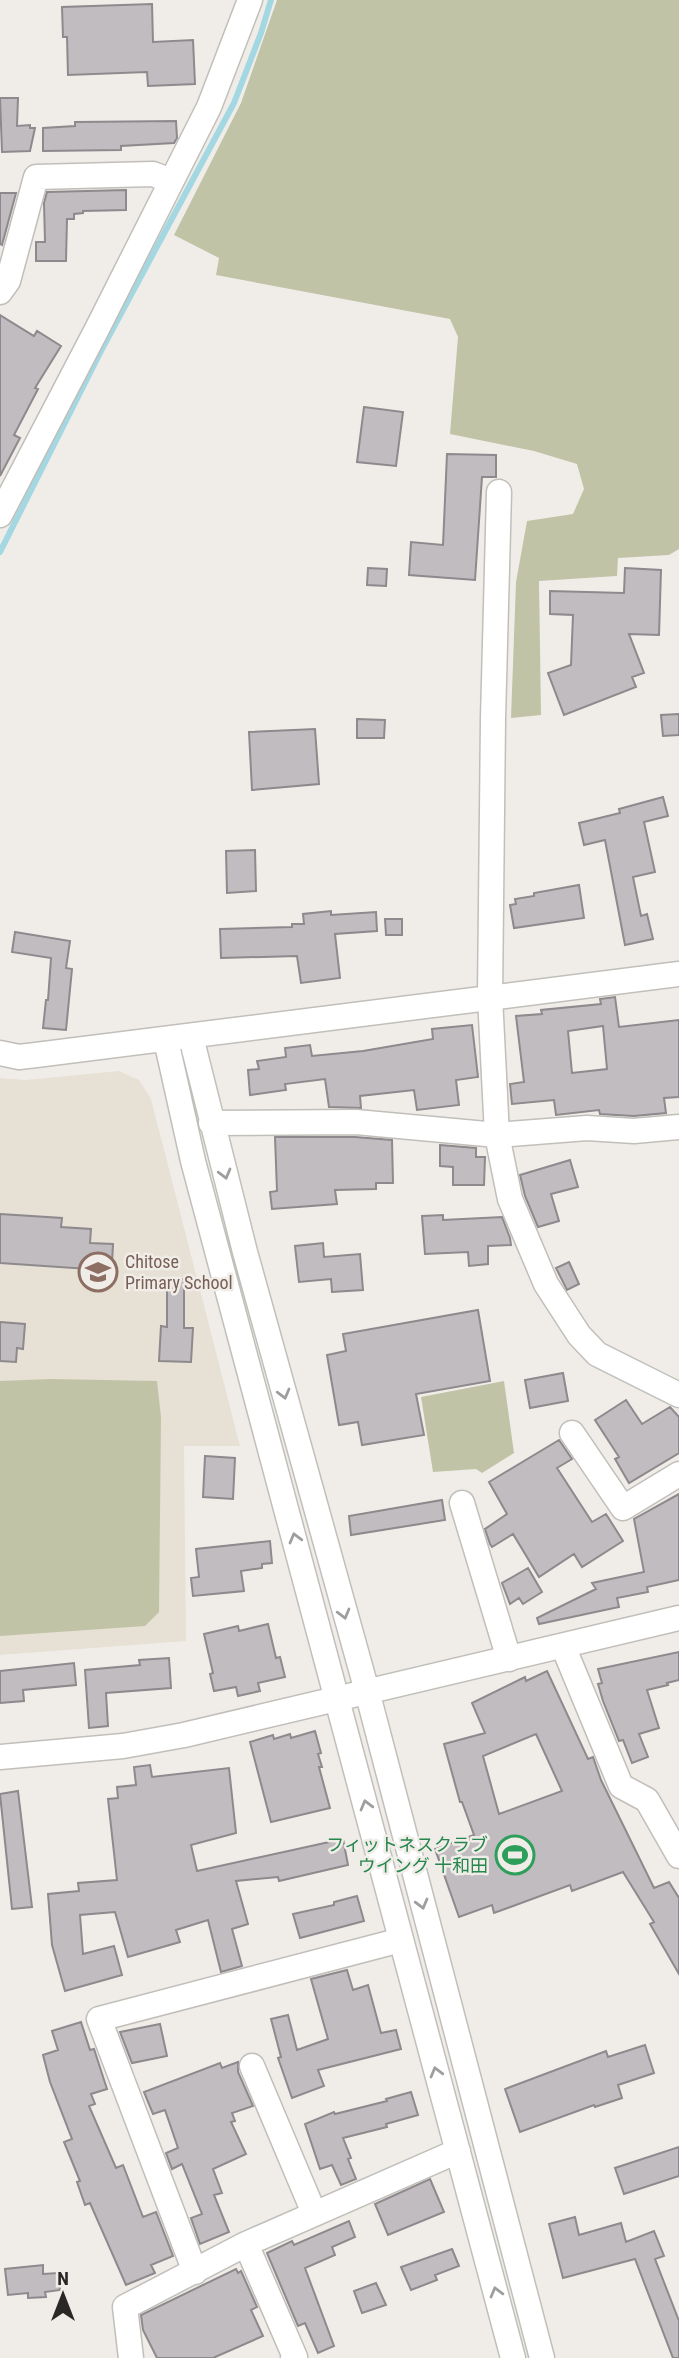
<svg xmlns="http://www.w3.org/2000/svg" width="679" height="2358" font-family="'Roboto Condensed','Noto Sans JP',sans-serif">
	<rect width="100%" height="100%" fill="#f0ede9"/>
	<path fill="#e7e0d5" d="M119 1071 139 1080 151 1099 240 1446H184L186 1641 0 1655V1078L26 1080Z"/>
	<path fill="#c1c3a6" d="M277 0H679V549L669 555 618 558 617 576 539 581 541 715 511 718 516 582 527 521 573 514 584 489 577 464 534 451 450 434 458 337 450 319 216 275 219 258 174 235 241 103Z
		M51 1379 157 1381 161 1417 159 1612 145 1626 0 1636V1381Z
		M504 1381 514 1453 482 1473 476 1469 433 1472 421 1397Z"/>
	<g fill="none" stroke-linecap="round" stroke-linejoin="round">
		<path stroke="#a3d7e2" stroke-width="6" d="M0 552 102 349 234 103 261 33 271 0"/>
	</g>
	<path fill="#c0bcbf" stroke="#8d898c" stroke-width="2" fill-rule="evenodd" d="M152 4 153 42 193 40 195 84 148 86 147 72 68 75 67 37H63L62 7Z
		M0 98H18L17 126 30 125V128H35L30 151 2 152Z
		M176 121 177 138 174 143 121 146V150L43 151V128L75 126V122Z
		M126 190V210L83 211V213L74 214V219H67L66 261H36V242H45L44 203 47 192Z
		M0 193H16L2 245 0 244Z
		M0 315 34 336 37 331 61 346 35 388 38 389 14 435 20 438 0 476Z
		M364 407 403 412 396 466 357 462Z
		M447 454 496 455V477H482L475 580 409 575 411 542 443 545Z
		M368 568 387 569 386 586 367 585Z
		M625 568 661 570 659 635 629 634 644 673 632 677 636 687 564 715 548 673 571 665 573 615 550 614V591L624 593Z
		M679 714V735L663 736 661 715Z
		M357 719 385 720 384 738H357Z
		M315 729 319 784 252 790 249 732Z
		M663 797 668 816 644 822 655 872 633 877 641 916 647 914 653 939 625 945 605 840 584 845 579 823 620 813 619 809Z
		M255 850 256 891 227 893 226 851Z
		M579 885 584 918 514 928 510 905 516 904 515 899 534 896V893Z
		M331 911V915L376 912 377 931 335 934 340 978 301 983 297 956 221 958 220 929 292 927V924H304L303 914Z
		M385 919H402V935H386Z
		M15 932 70 941 66 968 72 969 66 1030 43 1028 46 1000H48L51 958 12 952Z
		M615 997 619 1027 679 1020V1097L664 1098 666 1113 634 1116 600 1114 599 1110 556 1115 554 1100 512 1104 510 1084 524 1082 516 1016 542 1014 541 1010 601 1004 600 999ZM603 1026 607 1069 572 1073 568 1031Z
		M472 1025 478 1077 456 1080 459 1105 417 1110 414 1090 360 1096 361 1108 329 1107 325 1079 285 1084 286 1090 250 1095 248 1070 259 1069 257 1061 286 1057 285 1048 310 1045 312 1056 363 1051 433 1039 432 1029Z
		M275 1137H355L392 1140 393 1183H376V1189L335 1190 337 1204 272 1209 270 1192 277 1191Z
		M440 1145 476 1148V1157H485L484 1185H453V1167L440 1166Z
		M570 1160 578 1187 551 1194 559 1221 538 1227 525 1196 520 1175Z
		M0 1214 62 1218 61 1227 91 1229 90 1243 113 1244 112 1264 88 1263V1269L0 1263Z
		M443 1215V1220L502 1217 510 1238 511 1245 488 1246V1264L469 1266 468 1252 425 1254 422 1216Z
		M323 1243 324 1257 360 1254 363 1290 332 1292 331 1279 299 1282 295 1246Z
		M569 1262 579 1284 567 1290 556 1268Z
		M167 1279H184V1328H193L191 1362 159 1361 161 1326 167 1327Z
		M478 1310 490 1381 416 1394 424 1435 362 1445 358 1422 339 1425 327 1355 346 1351 343 1334Z
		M0 1322 25 1324 23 1349 17 1348 16 1362 0 1361Z
		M563 1373 568 1401 530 1408 525 1380Z
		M626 1400 642 1424 670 1407 679 1417V1453L629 1483 615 1459 619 1457 595 1420Z
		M559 1440 572 1459 557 1468 592 1522 606 1514 623 1541 582 1567 574 1554 539 1577 513 1534 492 1547 490 1544 485 1529 507 1514 489 1482Z
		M205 1456 235 1458 233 1499 203 1497Z
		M679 1494V1580L647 1587 648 1592 617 1598 619 1607 539 1624 537 1618 596 1589 592 1583 644 1572 634 1519Z
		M442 1500 445 1520 351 1535 349 1516Z
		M270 1541 272 1563 262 1564V1568L241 1571 244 1591 193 1596 191 1578 199 1577 196 1549Z
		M528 1568 542 1592 523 1604 519 1598 510 1604 502 1583Z
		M268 1624 276 1658 280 1657 285 1677 258 1683 260 1691 238 1696 236 1687 214 1691 210 1674 213 1673 204 1634 238 1626 239 1631Z
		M679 1652V1680L667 1683 668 1685 647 1690 659 1728 639 1734 648 1757 632 1763 623 1740 619 1741 603 1701 598 1684 602 1683 598 1669Z
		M169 1658 171 1688 106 1693 108 1726 89 1728 85 1670 140 1665 139 1660Z
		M74 1663 76 1685 23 1690 24 1701 0 1703V1671Z
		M547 1671 588 1759 593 1757 601 1780 654 1888 669 1882 679 1898V1974L650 1924 654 1922 623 1872 572 1891 570 1885 494 1913 492 1905 459 1917 435 1849 474 1835 462 1802H460L444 1744 485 1733 472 1703 525 1677 526 1681ZM536 1734 562 1791 499 1814 483 1756Z
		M315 1731 321 1753 318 1754 322 1767H319L330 1808 271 1822 250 1742 273 1735 274 1739 290 1734 291 1738Z
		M150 1765 152 1777 229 1768 236 1833 191 1845 197 1871 343 1839 348 1865 279 1881 278 1877 236 1881 248 1924 232 1929 242 1966 221 1972 208 1920 176 1930 180 1942 128 1957 115 1912 80 1915 83 1954 114 1946 122 1975 65 1991 52 1945 48 1894 79 1891 78 1883 117 1880 108 1799 118 1798 117 1787 136 1785 134 1767Z
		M18 1791 32 1907 12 1909 0 1794Z
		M357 1896 364 1921 300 1938 293 1914 334 1905V1902Z
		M347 1970 353 1990 368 1985 381 2033 396 2030 401 2049 318 2070 324 2086 292 2098 278 2058 281 2057 271 2019 288 2015 297 2050 328 2039 311 1979Z
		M81 2022 90 2050 94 2049 107 2089 91 2094 95 2104 89 2106 116 2168 123 2165 143 2217 156 2212 173 2256 151 2265 155 2273 126 2285 90 2203 85 2205 77 2182 80 2181 64 2142 72 2139 50 2082 43 2055 58 2050 52 2031Z
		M160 2024 167 2056 132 2063 120 2032Z
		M645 2045 654 2073 618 2085 622 2098 595 2107 594 2105 520 2132 505 2089 606 2051 608 2057Z
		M238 2062V2072L253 2106 232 2113 235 2121 231 2122 246 2154 213 2169 222 2193 214 2195 229 2232 200 2244 191 2218 202 2214 182 2164 172 2169 166 2153 178 2148 165 2110 153 2114 144 2092 220 2063 222 2068Z
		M411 2092 418 2115 386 2124 387 2127 343 2138 351 2158 348 2159 356 2179 341 2185 332 2165 320 2169 305 2124 334 2112 335 2114 387 2101 386 2099Z
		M679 2147V2176L624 2194 615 2168Z
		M430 2179 444 2212 388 2235 375 2204Z
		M575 2217 579 2235 621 2223 626 2242 654 2231 664 2256 655 2259 679 2321V2358H673L635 2259 563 2278 549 2224Z
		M349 2221 355 2237 332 2247 335 2255 305 2268 334 2346 318 2353 305 2323 298 2326 267 2253 292 2241 294 2245Z
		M452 2249 459 2266 435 2275 437 2280 411 2290 401 2267Z
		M43 2265V2274L58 2273 60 2290 45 2292 46 2297 28 2298V2293L8 2295 5 2269Z
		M236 2269 238 2273 241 2271 257 2307 251 2310 263 2336 213 2358H157L143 2330 141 2315Z
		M376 2283 386 2305 362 2313 354 2291Z"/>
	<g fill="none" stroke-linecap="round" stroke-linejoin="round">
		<defs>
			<path id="minor" d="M0 292 8 281 36 177 153 174 171 181
				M499 492 493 719 490 997 497 1135 510 1199 546 1284 579 1335 597 1354 679 1395
				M0 515 97 329 209 107 250 0
				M191 1037 245 1252 367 1691 542 2358
				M166 1040 193 1161 513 2358
				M0 1053 19 1057 36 1055 679 974
				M211 1123 356 1122 497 1135 587 1128 634 1131 679 1127
				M572 1433 623 1508 679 1474
				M462 1503 509 1659
				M563 1646 621 1786 647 1800 679 1856
				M0 1757 123 1746 184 1735 679 1618
				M252 2066 314 2213
				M246 2244 295 2357 293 2358
				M195 2272 99 2019 401 1940
				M131 2358 125 2307 246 2244 458 2151"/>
		</defs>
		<use href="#minor" stroke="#c1bfba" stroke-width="27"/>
		<use href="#minor" stroke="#fff" stroke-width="24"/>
	</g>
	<defs><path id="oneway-chevron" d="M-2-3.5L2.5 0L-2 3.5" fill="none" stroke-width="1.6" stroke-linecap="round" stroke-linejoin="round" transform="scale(1.75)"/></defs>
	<g stroke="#9f9e9e">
		<use href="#oneway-chevron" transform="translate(225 1174) rotate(75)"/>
		<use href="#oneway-chevron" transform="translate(284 1394) rotate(75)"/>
		<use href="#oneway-chevron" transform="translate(295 1538) rotate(-105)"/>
		<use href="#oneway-chevron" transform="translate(344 1614) rotate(75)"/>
		<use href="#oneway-chevron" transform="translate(366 1805) rotate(-105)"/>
		<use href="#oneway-chevron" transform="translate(422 1904) rotate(75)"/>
		<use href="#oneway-chevron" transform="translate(436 2072) rotate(-105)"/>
		<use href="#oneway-chevron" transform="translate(496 2292) rotate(-105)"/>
	</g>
	<defs>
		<symbol id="school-ring" viewBox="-11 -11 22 22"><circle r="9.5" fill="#f0ede9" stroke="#8d6e63" stroke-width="1.5"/><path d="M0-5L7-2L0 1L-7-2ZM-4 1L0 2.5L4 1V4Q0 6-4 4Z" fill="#8d6e63"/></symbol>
		<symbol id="stadium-ring" viewBox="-11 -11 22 22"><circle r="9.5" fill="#f0ede9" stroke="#2e9e5b" stroke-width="1.5"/><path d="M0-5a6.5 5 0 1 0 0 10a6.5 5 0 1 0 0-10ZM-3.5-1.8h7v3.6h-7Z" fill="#2e9e5b"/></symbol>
	</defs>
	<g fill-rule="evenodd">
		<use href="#school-ring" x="76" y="1250" width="44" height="44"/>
		<use href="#stadium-ring" x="493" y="1833" width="44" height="44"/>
	</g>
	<g text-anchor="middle" stroke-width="5" stroke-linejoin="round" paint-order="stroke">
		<g font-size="18" fill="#785e54" stroke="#f0ede9" text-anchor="start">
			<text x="125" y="1268">Chitose<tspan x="125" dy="21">Primary School</tspan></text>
		</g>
		<g font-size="18" fill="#27864d" stroke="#f0ede9" text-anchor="end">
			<text x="488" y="1851">フィットネスクラブ<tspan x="488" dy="21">ウイング 十和田</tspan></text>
		</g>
	</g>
	<g transform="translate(63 2295)" stroke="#f0ede9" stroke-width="5" paint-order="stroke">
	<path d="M0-5L12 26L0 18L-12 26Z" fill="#292827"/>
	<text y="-10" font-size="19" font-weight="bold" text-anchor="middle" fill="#292827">N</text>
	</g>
</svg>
